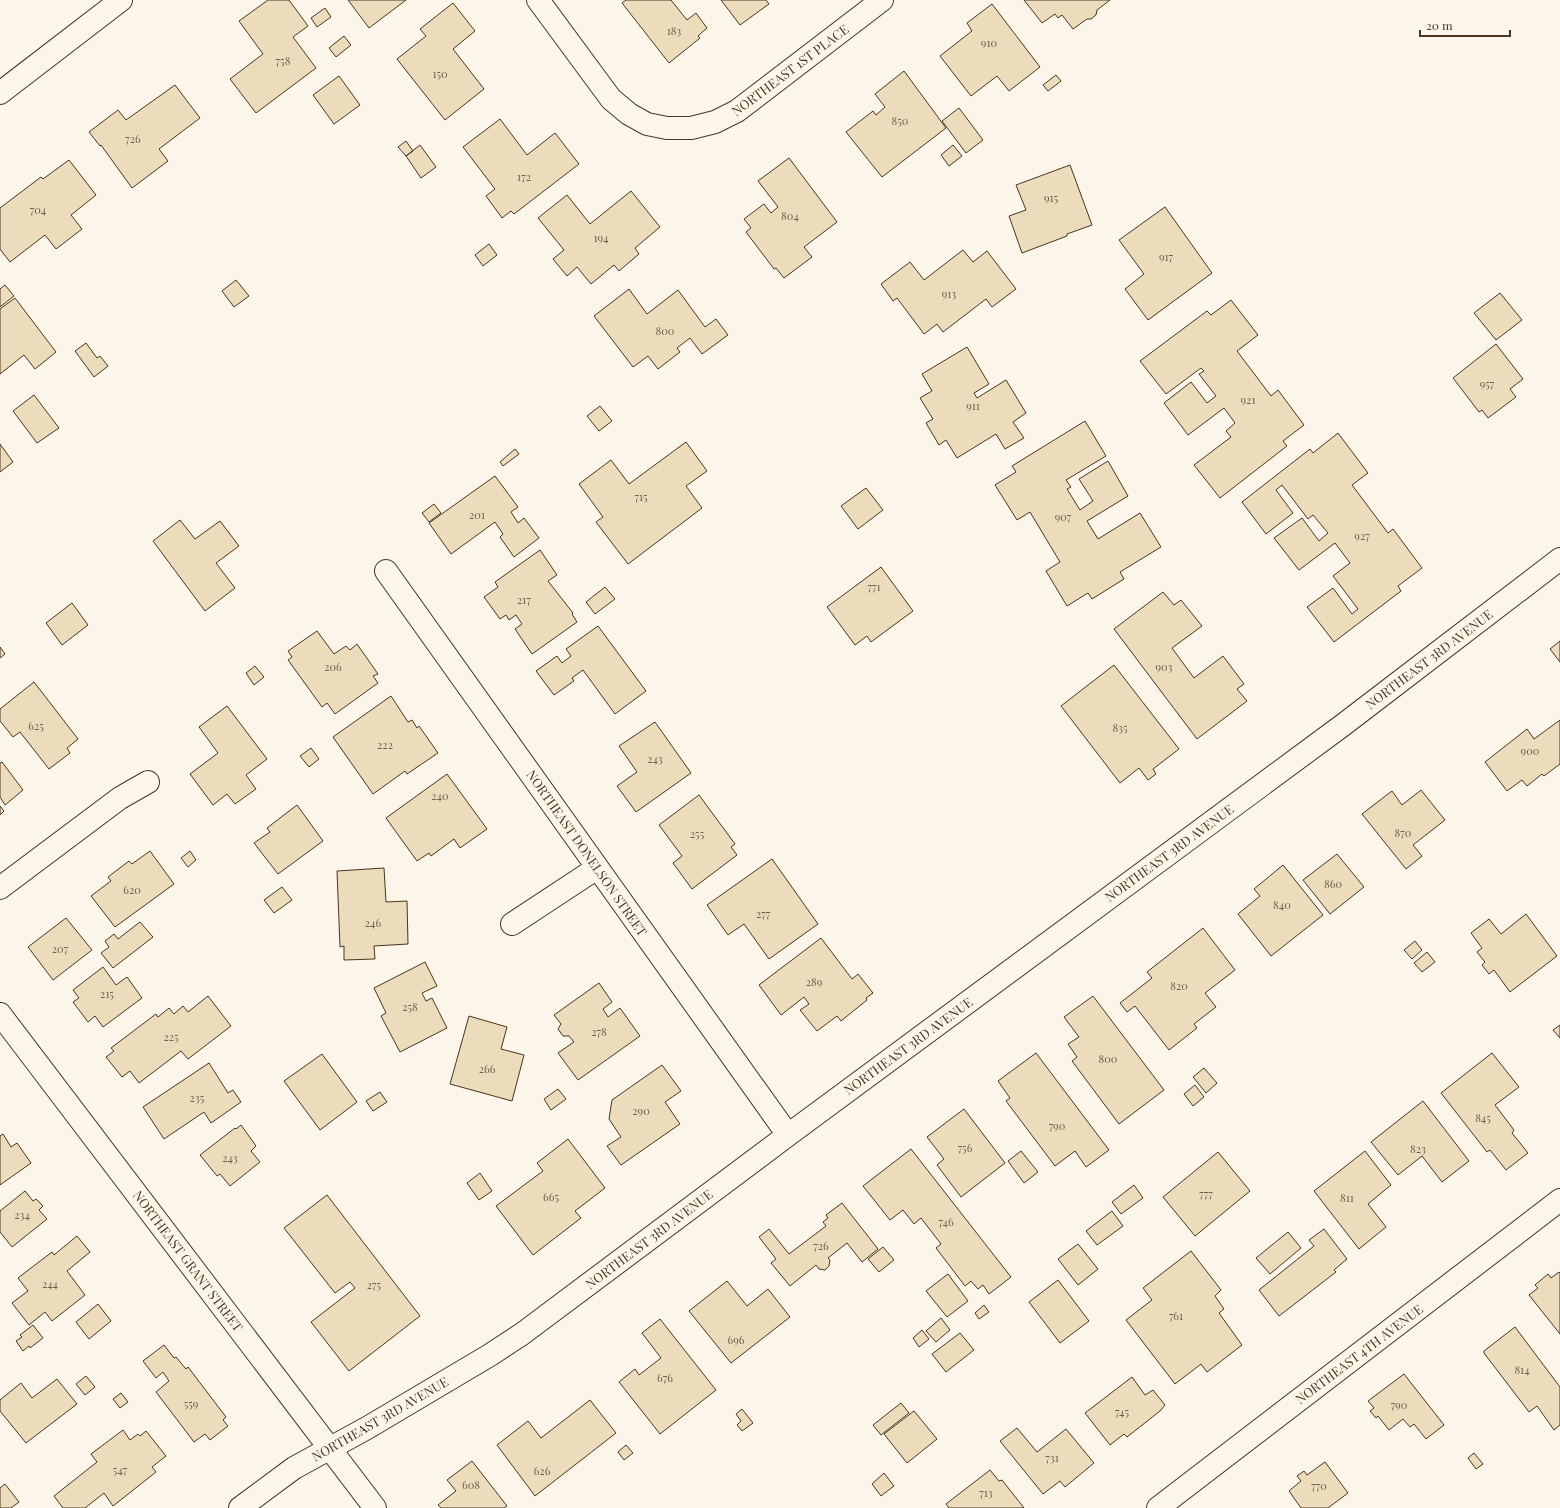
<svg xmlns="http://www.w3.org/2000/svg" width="1560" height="1508" font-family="'Playfair Display',serif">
	<rect width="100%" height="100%" fill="#fbf6e9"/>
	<path fill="#ecdcbc" stroke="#4a3520" d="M268 0H289L308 26 293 37 316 68 256 113 230 79 263 54 239 21Z
		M348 0H406L369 28Z
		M626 0H671L687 20 696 13 707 28 698 36 700 38 669 63 622 3Z
		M721 0H766L769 4 740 25Z
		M1024 0H1110L1097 10 1096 15 1091 19H1087L1073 29 1062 15 1058 18 1055 14 1042 23Z
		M453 3 475 31 453 49 484 89 445 120 397 59 426 36 420 29Z
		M992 4 1040 67 1009 91 997 76 971 96 940 56 972 31 967 23Z
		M325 8 331 17 317 27 311 18Z
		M344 36 351 45 336 57 329 48Z
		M904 71 946 128 882 177 846 132 873 111 876 115 885 107 875 94Z
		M1056 75 1061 81 1048 91 1043 85Z
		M339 76 360 105 334 124 313 95Z
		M175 85 200 118 159 149 168 161 132 188 101 145 100 146 89 132 118 110 126 120Z
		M959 108 983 140 966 153 942 121Z
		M500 119 527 155 555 133 579 164 514 214 511 211 502 218 486 196 495 189 463 147Z
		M406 141 413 151 406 156 398 147Z
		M420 145 436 167 421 178 406 156Z
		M953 145 962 156 949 166 941 155Z
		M789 158 837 222 804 247 812 257 784 278 776 268 774 269 746 232 751 228 744 219 764 204 771 213 778 207 758 181Z
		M69 160 96 195 71 215 82 229 56 249 45 235 10 262 0 249V208L41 177 43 179Z
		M1070 165 1092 225 1067 234V236L1022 253 1009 216 1026 210 1016 185Z
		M631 191 660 227 635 248 639 254 619 271 614 265 591 284 577 267 567 276 553 259 564 250 538 218 567 195 590 224Z
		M1165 207 1212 273 1148 320 1125 289 1144 274 1119 240Z
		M489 244 497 255 483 266 475 255Z
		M963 250 973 262 987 251 1016 289 992 307 986 299 943 332 937 324 924 334 897 298 893 301 881 284 910 262 924 280Z
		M236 280 249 296 234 307 222 291Z
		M5 285 14 296 0 307V289Z
		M629 289 647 314 678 290 705 327 716 319 728 335 702 354 690 338 677 348 680 352 658 369 648 356 633 367 594 316Z
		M1500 293 1522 320 1496 340 1474 313Z
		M15 298 56 352 35 369 24 355 0 374V309Z
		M1231 300 1258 335 1237 351 1271 396 1278 390 1304 425 1283 441 1287 446 1220 498 1194 465 1231 437 1226 431 1235 423 1224 408 1188 435 1164 403 1191 382 1207 403 1216 396 1199 374 1204 371 1201 368 1166 394 1140 361 1207 311 1211 315Z
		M86 343 97 358 100 356 108 366 94 377 75 351Z
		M1496 344 1523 379 1510 389 1516 397 1488 418 1482 410 1479 412 1453 378Z
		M967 347 989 384 974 393 977 398 1006 380 1026 413 1013 422 1024 438 1005 449 996 434 957 458 946 440 939 445 926 423 933 419 920 398 932 391 922 374Z
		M34 395 59 428 37 443 13 411Z
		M600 406 612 421 599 431 587 416Z
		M1085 421 1106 456 1066 480 1071 487 1067 489 1080 510 1093 501 1079 479 1108 461 1128 496 1087 521 1098 539 1140 513 1161 547 1120 572 1124 579 1092 599 1088 593 1067 606 1046 571 1060 562 1030 512 1017 520 995 485 1016 472 1012 466Z
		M1338 433 1368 473 1352 485 1388 533 1393 529 1422 568 1398 586 1401 591 1334 642 1307 607 1333 588 1352 614 1358 609 1333 576 1350 563 1335 543 1299 570 1274 538 1302 518 1319 541 1328 533 1313 515 1308 519 1282 485 1276 490 1293 513 1266 534 1242 502 1310 449 1313 453Z
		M686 442 707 471 686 486 702 508 628 564 596 522 603 517 579 484 611 460 629 484Z
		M0 444 13 462 0 472Z
		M515 449 519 454 503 466 500 462Z
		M495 476 518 507 511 512 518 523 524 518 539 538 514 557 500 537 503 534 495 522 451 554 429 523Z
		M866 488 883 510 858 529 841 506Z
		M434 504 441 513 429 522 422 513Z
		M180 520 195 539 220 521 239 546 216 563 235 588 205 611 153 541Z
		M540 550 557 575 548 581 573 613 572 614 577 622 532 654 515 629 522 624 516 615 509 620 506 615 500 619 484 597 498 587 495 582Z
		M881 567 913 611 871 642 867 636 855 645 827 607Z
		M605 587 615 599 595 614 586 602Z
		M1163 592 1174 605 1181 600 1202 626 1172 648 1194 678 1223 656 1244 684 1237 689 1247 701 1197 739 1114 629Z
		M72 603 88 625 62 645 46 623Z
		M598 626 646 691 615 714 583 670 572 678 574 681 554 695 536 671 557 656 562 663 571 656 566 649Z
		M317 631 334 654 346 646 350 650 357 644 378 674 373 676 378 683 335 714 327 703 322 707 288 660 292 657 288 651Z
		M1560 641V662L1550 649Z
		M0 647 5 654 0 658Z
		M1114 665 1179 749 1153 769 1156 774 1148 780 1139 768 1120 783 1061 706Z
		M255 666 264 677 254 685 246 673Z
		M34 682 78 739 67 748 70 753 49 769 20 732 13 737 0 721V709Z
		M391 696 408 722 412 720 417 728 419 726 438 753 407 774 405 771 373 794 333 737Z
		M227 706 267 759 246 775 256 789 235 804 227 794 213 805 190 774 218 753 199 727Z
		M1560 720V764L1544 776 1542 774 1527 786 1522 780 1507 791 1485 762 1527 729 1534 739Z
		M655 722 691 773 636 812 617 786 637 772 619 746Z
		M311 748 319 759 309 767 300 756Z
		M2 762 23 790 5 805 0 797V763Z
		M447 774 487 829 460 848 454 839 431 856 429 853 417 861 386 818Z
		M1421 790 1445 820 1413 845 1422 856 1406 869 1362 814 1392 791 1402 805Z
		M699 795 735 844 731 847 737 855 692 889 673 863 682 856 659 825Z
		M297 805 323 841 278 874 254 843 270 832 267 828Z
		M0 806 4 811 0 815Z
		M150 851 174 884 115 927 91 896 111 881 108 877 129 861 132 864Z
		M190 851 196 860 188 867 181 858Z
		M1337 854 1364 887 1330 914 1303 880Z
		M772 859 818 924 769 959 744 924 728 935 707 905Z
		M1283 865 1323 915 1271 956 1238 914 1260 896 1254 889Z
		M384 868 386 902 407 901 408 944 374 946 375 959 344 960V946L340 947 337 871Z
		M282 887 292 900 274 913 264 900Z
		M1526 914 1557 956 1510 992 1494 970 1489 974 1482 965 1485 962 1477 952 1482 948 1471 933 1489 919 1501 934Z
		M66 918 92 950 53 980 28 947Z
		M140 922 153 937 113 968 101 953 109 947 105 941 114 934 118 939Z
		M1203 928 1235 970 1205 993 1216 1007 1194 1024 1197 1028 1169 1050 1135 1006 1127 1012 1120 1003 1152 978 1147 972Z
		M821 938 852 979 858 974 873 993 866 998 867 1000 841 1021 837 1016 817 1031 800 1010 809 1004 804 997 781 1015 759 985Z
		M1415 941 1422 950 1412 959 1404 950Z
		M1427 952 1435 962 1422 972 1414 963Z
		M425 962 437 986 422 993 426 1001 432 998 447 1028 400 1052 381 1016 386 1013 374 988Z
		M103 967 116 985 127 977 142 998 103 1027 95 1016 88 1022 73 1002 79 998 73 990Z
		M599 983 612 1002 603 1009 608 1017 620 1008 640 1036 578 1080 558 1053 574 1042 569 1036H563L558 1029 561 1024 554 1015Z
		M208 996 231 1026 188 1059 181 1051 139 1083 130 1071 122 1077 106 1057 114 1051 111 1048 156 1014 158 1017 169 1008 174 1014 183 1006 188 1012Z
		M1093 996 1164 1090 1119 1124 1072 1061 1077 1057 1068 1044 1079 1037 1064 1017Z
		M469 1016 507 1027 501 1049 524 1055 512 1101 450 1084Z
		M1560 1025V1038L1553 1030Z
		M1036 1053 1109 1150 1086 1167 1075 1151 1055 1166 1006 1101 1010 1098 998 1081Z
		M1492 1053 1519 1087 1495 1105 1514 1130 1512 1133 1528 1153 1506 1170 1490 1150 1487 1152 1441 1093Z
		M322 1054 357 1102 320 1130 284 1081Z
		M209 1063 228 1093 233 1090 241 1102 211 1123 204 1112 164 1139 143 1107Z
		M662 1065 681 1091 665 1102 680 1124 621 1165 607 1146 621 1137 609 1119 612 1100Z
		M1204 1068 1217 1083 1206 1093 1193 1077Z
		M1195 1085 1204 1097 1193 1106 1184 1094Z
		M558 1089 566 1099 551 1110 544 1099Z
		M380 1092 387 1102 373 1111 366 1101Z
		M1423 1101 1469 1161 1442 1182 1422 1156 1398 1175 1371 1142Z
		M964 1109 1005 1163 961 1197 937 1165 944 1159 927 1137Z
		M241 1125 256 1146 251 1151 260 1162 230 1186 220 1174 217 1176 200 1155 235 1128 236 1129Z
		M3 1134 11 1147 17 1143 31 1163 0 1185V1136Z
		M568 1139 605 1188 575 1211 581 1218 533 1255 496 1206 543 1171 537 1163Z
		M911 1149 1011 1277 989 1294 983 1285 978 1289 971 1281 965 1286 936 1248 941 1244 921 1218 914 1224 903 1210 890 1220 863 1186Z
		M1021 1151 1038 1172 1024 1183 1008 1161Z
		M1365 1151 1391 1185 1368 1204 1386 1227 1359 1249 1314 1191Z
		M1218 1152 1250 1191 1195 1236 1163 1197Z
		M480 1173 492 1191 479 1200 467 1183Z
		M1134 1185 1143 1198 1121 1214 1112 1202Z
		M25 1191 33 1201 36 1199 43 1206 39 1210 47 1219 12 1247 0 1232V1211Z
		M327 1195 420 1316 349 1371 311 1322 355 1288 350 1282 335 1293 284 1228Z
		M842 1203 878 1249 862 1262 847 1243 828 1258 830 1260 829 1266 825 1270 819 1269 816 1265 790 1286 771 1263 776 1259 759 1237 769 1229 789 1254 826 1226 823 1222 828 1218 826 1215Z
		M1112 1211 1123 1226 1097 1245 1086 1231Z
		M1324 1229 1347 1259 1334 1270 1336 1272 1279 1316 1259 1290 1314 1246 1309 1240Z
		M1288 1232 1301 1248 1270 1274 1256 1258Z
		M77 1236 90 1252 67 1271 85 1295 52 1321 45 1312 29 1325 12 1303 28 1291 18 1278 52 1252 54 1255Z
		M1078 1244 1098 1269 1078 1285 1058 1259Z
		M883 1247 894 1260 879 1272 868 1259Z
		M1191 1251 1221 1290 1215 1296 1224 1309 1219 1313 1242 1345 1207 1372 1201 1364 1175 1384 1126 1320 1152 1300 1143 1288Z
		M1559 1272 1560 1273V1334L1529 1295 1538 1288 1535 1285 1548 1274 1551 1278Z
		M948 1274 968 1301 947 1317 926 1291Z
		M1058 1280 1089 1321 1060 1343 1029 1302Z
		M727 1281 747 1306 768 1289 790 1317 731 1363 689 1311Z
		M98 1304 111 1321 89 1339 76 1322Z
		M984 1305 989 1312 979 1319 975 1313Z
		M941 1318 950 1330 936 1342 926 1331Z
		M660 1319 716 1390 660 1434 619 1382 635 1369 639 1375 661 1358 642 1333Z
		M33 1325 43 1338 30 1348 29 1346 23 1351 16 1341 22 1337 20 1335Z
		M1515 1327 1560 1387V1425L1554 1430 1537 1406 1529 1412 1484 1353V1351Z
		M922 1330 929 1339 919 1347 913 1338Z
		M960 1333 974 1350 946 1372 932 1354Z
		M164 1345 174 1358 176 1357 186 1369 188 1367 226 1417 223 1420 228 1426 210 1440 205 1434 194 1442 156 1392 169 1381 163 1372 156 1378 143 1361Z
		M1404 1374 1444 1425 1426 1439 1414 1424 1410 1427 1403 1419 1389 1430 1378 1416 1376 1418 1370 1411 1374 1408 1368 1401Z
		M86 1376 95 1387 85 1395 76 1384Z
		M1132 1377 1145 1395 1153 1390 1165 1405 1160 1411 1127 1437 1124 1434 1110 1445 1085 1413Z
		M57 1379 77 1404 26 1443 0 1411V1400L21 1383 32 1398Z
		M121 1393 128 1402 120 1408 113 1399Z
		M590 1400 616 1433 535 1496 497 1445 528 1421 541 1438Z
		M901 1403 909 1413 881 1435 873 1425Z
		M742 1409 753 1423 742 1431 737 1425 741 1421 736 1414Z
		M914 1411 937 1439 907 1463 884 1434Z
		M1017 1428 1037 1452 1066 1429 1094 1463 1065 1487 1060 1481 1043 1494 1000 1441Z
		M123 1430 130 1440 138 1434 140 1436 146 1431 166 1456 152 1467 156 1472 113 1506 104 1493 85 1508H63L54 1496 97 1462 91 1454Z
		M626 1445 633 1453 624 1460 618 1452Z
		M1474 1453 1483 1464 1476 1469 1468 1458Z
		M472 1461 507 1506 504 1508H441L438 1505 456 1491 447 1480Z
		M1325 1462 1348 1493 1328 1508H1301L1289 1491 1301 1481 1297 1476 1304 1471 1307 1475Z
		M990 1470 999 1481 1002 1480 1024 1508H949L946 1504Z
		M884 1473 894 1486 881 1496 872 1484Z
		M5 1484 19 1502 11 1508H0V1488Z"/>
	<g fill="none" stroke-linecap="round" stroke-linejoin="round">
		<defs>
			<path id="minor" d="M538 0 611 99 629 114 647 124 667 128H691L715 122 737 111 882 0
				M386 571 788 1135
				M0 888 120 798 148 782
				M512 924 597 868
				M0 1014 375 1508
				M240 1508 294 1468 367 1428 490 1355 522 1334 788 1135 1343 725 1560 559
				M1158 1508 1560 1200"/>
			<path id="major" d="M0 93 121 0"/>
		</defs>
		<use href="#minor" stroke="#4a3520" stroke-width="24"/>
		<use href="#major" stroke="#4a3520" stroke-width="24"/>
		<use href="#minor" stroke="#fbf6e9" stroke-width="22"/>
		<use href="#major" stroke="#fbf6e9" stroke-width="22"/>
	</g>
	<g text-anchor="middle" stroke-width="3" stroke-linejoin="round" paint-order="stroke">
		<g font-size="11" fill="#725f47">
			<text x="674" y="35">183</text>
			<text x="989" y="47">910</text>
			<text x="283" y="65">758</text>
			<text x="440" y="78">150</text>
			<text x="900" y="125">850</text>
			<text x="133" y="143">726</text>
			<text x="524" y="181">172</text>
			<text x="1051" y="202">915</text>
			<text x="38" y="214">704</text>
			<text x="790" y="220">804</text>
			<text x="601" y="242">194</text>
			<text x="1166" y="261">917</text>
			<text x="949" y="298">913</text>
			<text x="665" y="335">800</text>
			<text x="1487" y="388">957</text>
			<text x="1248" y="404">921</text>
			<text x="973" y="410">911</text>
			<text x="641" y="501">715</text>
			<text x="477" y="519">201</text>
			<text x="1063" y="521">907</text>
			<text x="1362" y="540">927</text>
			<text x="874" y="591">771</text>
			<text x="524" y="604">217</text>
			<text x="333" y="671">206</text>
			<text x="1164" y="671">903</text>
			<text x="36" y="730">625</text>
			<text x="1120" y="732">835</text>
			<text x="385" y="749">222</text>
			<text x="1530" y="755">900</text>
			<text x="655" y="763">243</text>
			<text x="440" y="800">240</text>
			<text x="1403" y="837">870</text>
			<text x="697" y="838">255</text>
			<text x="1333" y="888">860</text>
			<text x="132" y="894">620</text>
			<text x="1282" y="909">840</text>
			<text x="763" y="918">277</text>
			<text x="373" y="927">246</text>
			<text x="60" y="953">207</text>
			<text x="814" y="986">289</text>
			<text x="1179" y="990">820</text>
			<text x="107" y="998">215</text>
			<text x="410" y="1011">258</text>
			<text x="599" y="1036">278</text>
			<text x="171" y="1041">225</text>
			<text x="1108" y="1063">800</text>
			<text x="487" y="1073">266</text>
			<text x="197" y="1102">235</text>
			<text x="641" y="1115">290</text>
			<text x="1483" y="1122">845</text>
			<text x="1057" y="1130">790</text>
			<text x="965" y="1152">756</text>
			<text x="1418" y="1153">823</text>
			<text x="230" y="1162">243</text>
			<text x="1206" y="1198">777</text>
			<text x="551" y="1201">665</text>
			<text x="1347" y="1202">811</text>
			<text x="22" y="1219">234</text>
			<text x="946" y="1226">746</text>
			<text x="821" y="1250">726</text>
			<text x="50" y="1288">244</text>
			<text x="374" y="1289">275</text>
			<text x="1176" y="1320">761</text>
			<text x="736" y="1344">696</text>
			<text x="1522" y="1374">814</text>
			<text x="665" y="1382">676</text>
			<text x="191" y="1408">559</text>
			<text x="1399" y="1409">790</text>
			<text x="1122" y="1416">745</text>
			<text x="1052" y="1462">731</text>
			<text x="120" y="1474">547</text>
			<text x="542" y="1475">626</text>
			<text x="471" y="1489">608</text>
			<text x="1319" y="1490">770</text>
			<text x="986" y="1497">713</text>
		</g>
		<g font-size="13" fill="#4a3520" stroke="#fbf6e9">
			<text transform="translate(790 70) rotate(-37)" y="5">NORTHEAST 1ST PLACE</text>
			<text transform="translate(1429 659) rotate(-37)" y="5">NORTHEAST 3RD AVENUE</text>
			<text transform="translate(587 853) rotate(55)" y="5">NORTHEAST DONELSON STREET</text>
			<text transform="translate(1169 853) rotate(-36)" y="5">NORTHEAST 3RD AVENUE</text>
			<text transform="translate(908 1046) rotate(-36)" y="5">NORTHEAST 3RD AVENUE</text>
			<text transform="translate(649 1239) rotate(-37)" y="5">NORTHEAST 3RD AVENUE</text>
			<text transform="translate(188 1261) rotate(53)" y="5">NORTHEAST GRANT STREET</text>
			<text transform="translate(1359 1354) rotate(-37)" y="5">NORTHEAST 4TH AVENUE</text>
			<text transform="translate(380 1419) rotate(-30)" y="5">NORTHEAST 3RD AVENUE</text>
		</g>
	</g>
	<path d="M1420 30v6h90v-6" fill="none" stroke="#4a3520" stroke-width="2"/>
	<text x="1426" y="30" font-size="12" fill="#4a3520" stroke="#fbf6e9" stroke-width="3" paint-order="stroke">20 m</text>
</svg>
